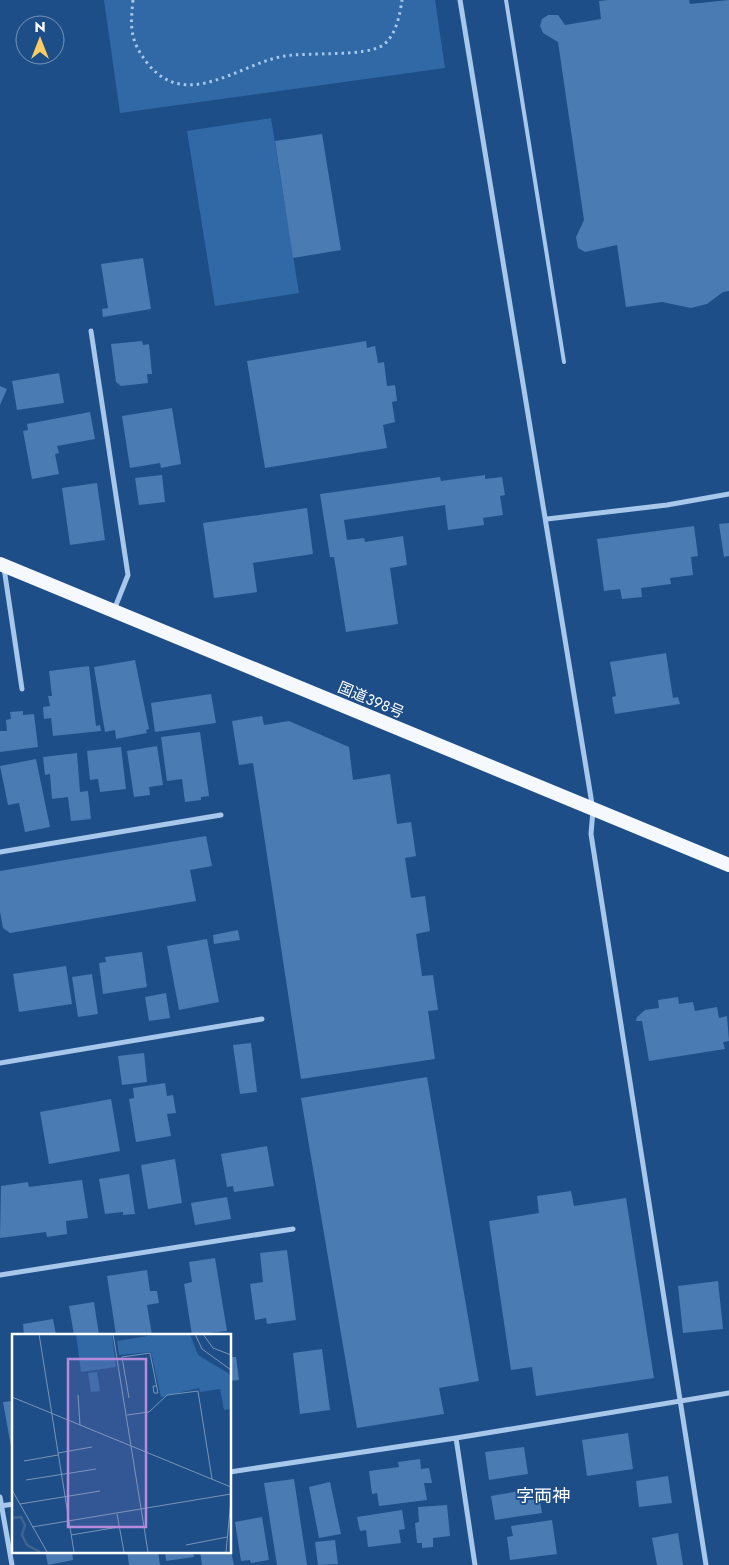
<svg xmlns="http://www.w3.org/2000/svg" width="729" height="1565" font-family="Jost,'Noto Sans JP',sans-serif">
	<rect width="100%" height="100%" fill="#1d4e88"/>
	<path fill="#3069a6" d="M104 0H435L445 68 120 113Z
		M271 118 299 293 215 306 187 131Z"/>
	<path fill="#4a7bb2" d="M608 0H689L690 4 729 0V291L723 292 707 304 691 308 662 302 626 307 617 245 585 252 578 248 576 237 584 220 558 42 543 33 540 26 542 19 548 15H558L565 25 601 19 599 1Z
		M322 134 341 250 293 258 275 141Z
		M143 258 151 309 103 317 102 309 108 308 101 264Z
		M142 341 143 345 149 344 152 374H147L148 383 121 386 116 382 111 344Z
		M366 341 367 348 375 346 378 363 384 362 387 386 395 385 397 401 392 402 395 422 383 425 387 448 265 468 247 361Z
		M59 373 64 403 17 410 12 381Z
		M0 386 7 389 0 405Z
		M172 408 181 464 161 468 160 463 130 468 122 416Z
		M90 412 95 439 57 446 59 453 55 454 59 474 32 479 23 431 28 430 27 424Z
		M162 475 165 502 139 505 135 478Z
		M485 475V479L502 477 505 495 500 496 503 515 483 518 484 525 448 530 445 505 344 520 347 540 364 538 365 542 403 536 407 565 390 568 398 624 346 632 334 557H330L320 494 440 477 441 481Z
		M97 483 105 540 70 545 62 488Z
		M307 508 313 554 253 563 257 592 214 598 203 523Z
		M729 523V556L724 557 719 524Z
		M694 526 698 556 691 557 693 575 670 578 671 584 641 588 642 597 622 599 620 589 604 591 597 539Z
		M666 653 673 698 678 697 680 704 615 714 612 697 616 696 610 662Z
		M135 660 149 729 146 730 147 733 116 739 115 730 105 732 94 667Z
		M89 666 96 726 100 725 101 731 53 736 51 718 44 719 43 707 50 706 48 696H52L49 671Z
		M211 694 216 723 155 732 151 703Z
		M23 711V715L34 714 38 747 0 752V731H7L6 720 11 719 10 712Z
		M262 716 264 725 289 721 349 747 353 780 390 774 397 824 411 822 416 856 405 858 411 898 425 896 430 931 416 934 422 976 433 975 438 1010 428 1011 435 1059 301 1079 253 763 239 765 232 721Z
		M200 732 209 796 201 797V800L185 802 182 779 167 781 161 737Z
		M157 746 163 785 149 787 150 795 134 797 127 751Z
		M121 747 126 789 100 792 98 779 90 780 87 751Z
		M77 753 80 792 88 791 91 819 71 821 68 797 52 799 50 774 45 775 43 757Z
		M36 759 50 827 25 832 19 803 8 805 0 766Z
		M206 836 212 866 190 870 196 901 10 933 3 928 0 912V871Z
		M238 930 240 940 214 944 213 935Z
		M207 939 219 1002 179 1010 167 946Z
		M142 952 147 987 103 994 99 963 106 962 105 957Z
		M66 966 72 1004 19 1012 13 974Z
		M92 974 98 1014 78 1017 72 977Z
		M166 993 170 1018 149 1021 145 997Z
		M678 997 679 1004 693 1002 695 1011 717 1007 719 1018 727 1016 729 1041 723 1042 725 1049 649 1061 642 1021H636L637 1017 645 1010 659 1008 658 1000Z
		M251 1043 257 1092 240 1094 233 1045Z
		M144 1053 147 1082 122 1085 118 1056Z
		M427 1077 479 1381 439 1388 444 1414 357 1428 301 1098Z
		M165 1083 167 1096 173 1095 176 1113 167 1114 171 1136 136 1142 129 1099 134 1098 133 1088Z
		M111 1099 120 1151 49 1164 40 1112Z
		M267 1146 274 1186 234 1192 233 1186 227 1187 221 1154Z
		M175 1159 182 1203 148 1209 141 1165Z
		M129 1174 135 1214 123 1215V1212L105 1214 99 1179Z
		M82 1180 88 1218 66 1221 67 1234 47 1237 46 1232 0 1238 1 1186 28 1182 29 1187Z
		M571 1191 574 1206 626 1198 654 1378 536 1396 532 1367 511 1370 489 1221 539 1213 537 1196Z
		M227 1197 231 1219 195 1225 191 1203Z
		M287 1250 296 1320 267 1324 266 1318 255 1320 250 1284 263 1282 260 1253Z
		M215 1258 227 1331 192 1335 184 1284 192 1282 189 1262Z
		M147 1270 150 1291H157L159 1303 147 1305 152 1335H116L107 1276Z
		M718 1281 723 1329 683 1333 678 1286Z
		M94 1302 99 1335H74L69 1306Z
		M53 1319 56 1335H24L23 1324Z
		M322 1349 330 1410 300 1414 293 1353Z
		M230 1357H236L239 1380 230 1381Z
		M11 1393H14L13 1458 3 1402 12 1401Z
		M628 1433 633 1469 587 1476 582 1440Z
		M524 1447 528 1474 489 1480 485 1452Z
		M420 1459 421 1469 429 1468 432 1483H424L427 1500 379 1506 377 1493 372 1494 369 1471 399 1467 398 1462Z
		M668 1476 672 1503 639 1507 636 1481Z
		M294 1479 307 1565H277L264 1483Z
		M330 1482 341 1534 319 1538 309 1487Z
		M538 1488 542 1513 495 1520 491 1496Z
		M447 1505 450 1536 433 1538V1547L422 1548V1543H417L415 1523 419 1522 418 1507Z
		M402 1510 405 1529 399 1530 401 1543 368 1547 366 1530 360 1531 357 1517Z
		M262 1517 269 1560 251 1563 250 1560 241 1561 235 1522Z
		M552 1520 557 1554 510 1560 507 1537 513 1536 511 1526Z
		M678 1533 683 1565H657L652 1538Z
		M335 1540 338 1564 318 1565 315 1542Z
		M230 1547 234 1565H202L200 1551H230Z
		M45 1551H72L73 1560 48 1565Z
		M127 1551H158L160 1565H129Z
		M165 1551H193L194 1557 166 1561Z"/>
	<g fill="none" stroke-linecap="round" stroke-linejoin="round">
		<path stroke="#a7c7eb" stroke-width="3" stroke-dasharray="2.5 4" stroke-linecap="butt" d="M133 0C130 28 130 41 148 64 187 112 240 63 285 56 308 52 367 57 383 45 396 36 400 14 402 0"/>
		<path stroke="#a7c7eb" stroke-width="4" d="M506 0 564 362"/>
		<path stroke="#a7c7eb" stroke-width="5" d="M460 0 593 810 591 834 706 1565
			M91 331 128 575 114 610
			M547 519 667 505 729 494
			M4 568 22 689
			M0 852 221 815
			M0 1063 262 1019
			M0 1275 293 1229
			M456 1438 475 1565
			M230 1472 456 1438 729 1393
			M0 1497 12 1565
			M0 1506 14 1504"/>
		<path stroke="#f5f9fe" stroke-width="14" d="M0 564 729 865"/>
	</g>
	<g text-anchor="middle" stroke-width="4" stroke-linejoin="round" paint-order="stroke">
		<g font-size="15" fill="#fff" stroke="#1d4e88">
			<text transform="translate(371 700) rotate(23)" y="5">国道398号</text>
		</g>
		<g font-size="18" fill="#fff" stroke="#1d4e88">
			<text x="543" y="1502">字両神</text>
		</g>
	</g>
	<g transform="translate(12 1334)">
		<rect width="219" height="219" fill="#1d4e88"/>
		<path d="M64 0H100L104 33 69 38ZM147 0H178L186 21 216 39 219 42V75L212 76 208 55 188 58 187 54 149 63 139 18 107 21 105 7ZM85 38 88 57 79 58 76 39Z" fill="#3069a6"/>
		<path fill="none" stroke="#40648d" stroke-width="2.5" d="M0 184 9 183 13 191 10 201 15 211 28 218"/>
		<path fill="none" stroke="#7795b8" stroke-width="1" d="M27 0 62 218M101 0 136 218M183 0 190 15 219 36M191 0 201 14 219 21M145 52H141L142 59H146M66 61 68 91M0 63 219 153M117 64 110 23 138 19 146 59M115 81 137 78 155 61 186 57 200 145M46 119 80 113M12 127 46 121M14 146 84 135M0 156 35 218M8 170 88 157M105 180 112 218M20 193 219 160M59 201 107 193M174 211 215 203M214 218 219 166"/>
		<path fill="#b68bdc" fill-opacity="0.15" stroke="#b68bdc" stroke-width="2.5" d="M56 25H134V193H56Z"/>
		<rect width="219" height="219" fill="none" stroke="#fff" stroke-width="2.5"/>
	</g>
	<g transform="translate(40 40)"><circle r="24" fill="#1d4e88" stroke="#7795b8"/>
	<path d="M0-4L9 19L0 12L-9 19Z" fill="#fbcc65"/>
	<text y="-8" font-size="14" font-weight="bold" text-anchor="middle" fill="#ffffff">N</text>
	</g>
</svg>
